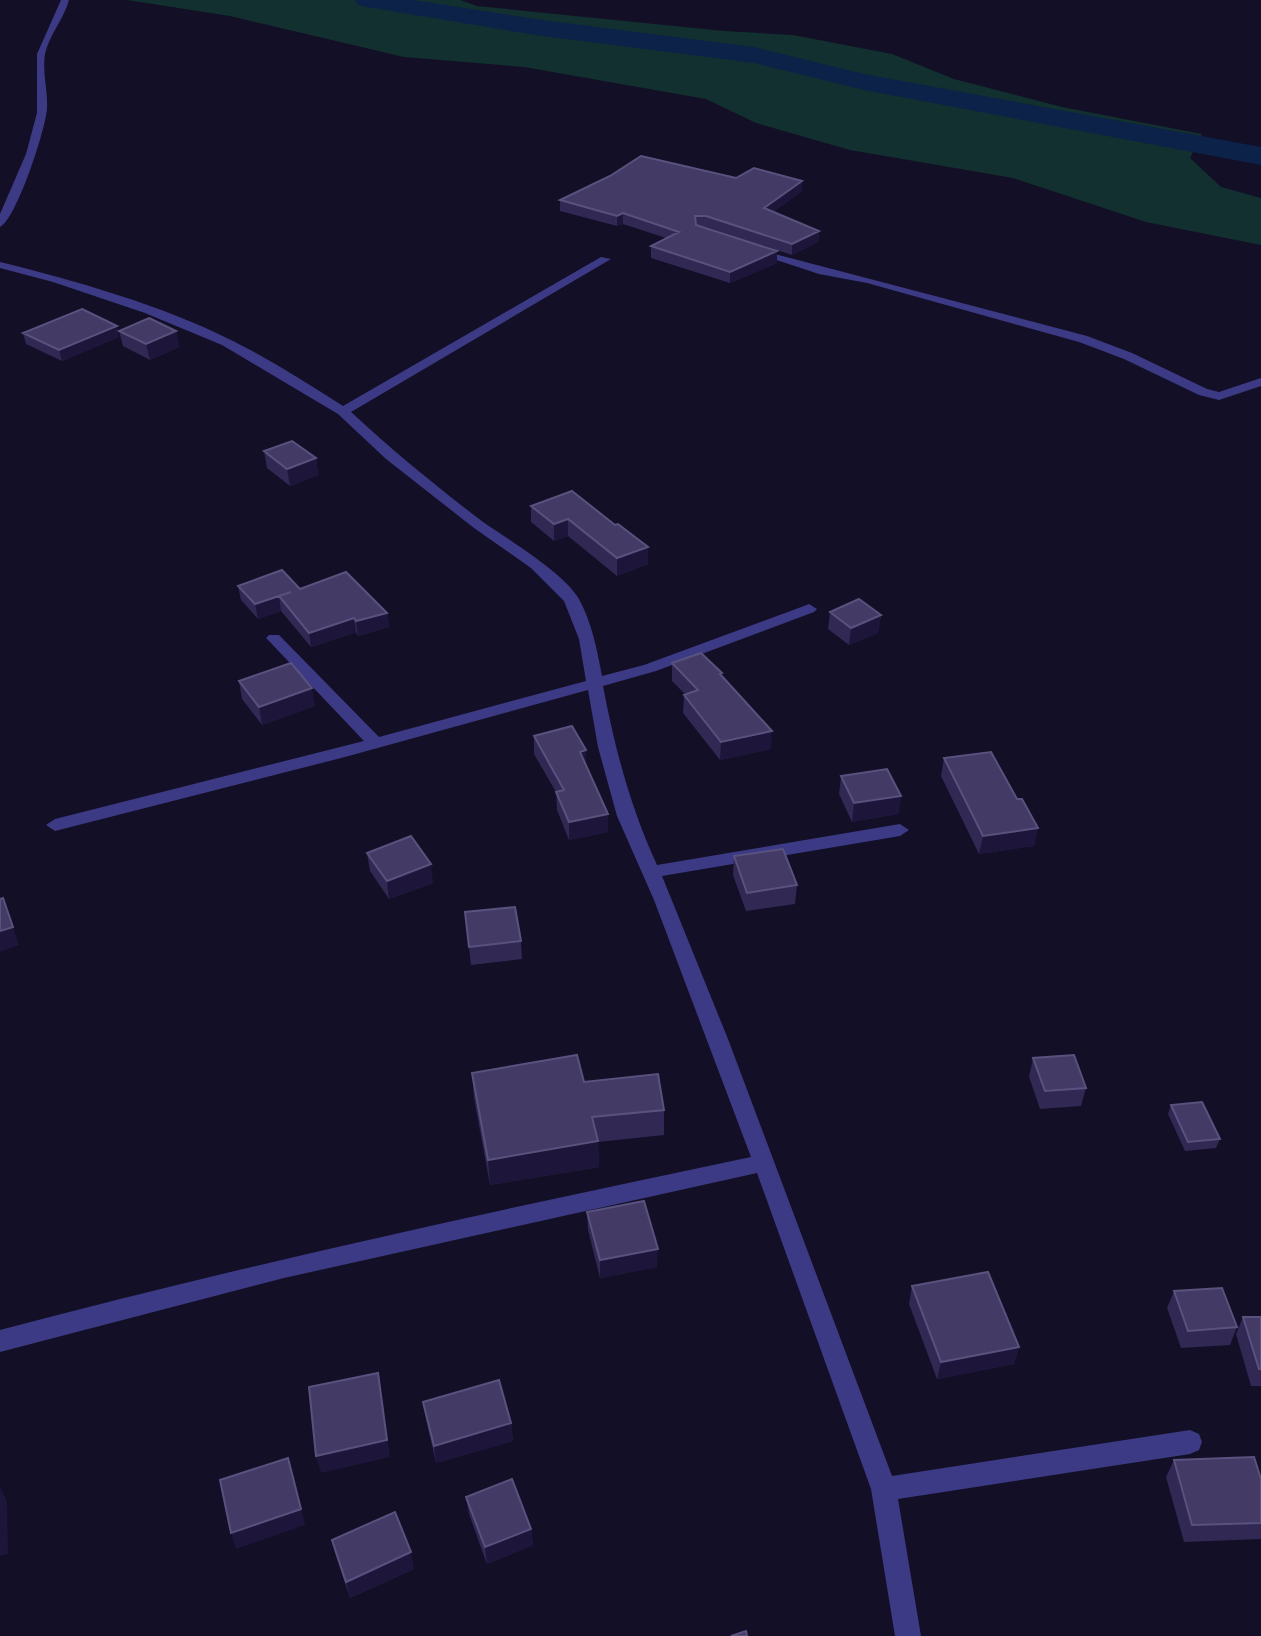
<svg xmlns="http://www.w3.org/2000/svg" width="1261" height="1636" font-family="Ubuntu,sans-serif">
	<rect width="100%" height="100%" fill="#130f26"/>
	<path fill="#12302f" d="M127 0H460L477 6 724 31 793 35 892 54 954 79 1062 107 1202 134 1190 158 1221 187 1261 198V245L1146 222 1013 178 850 150 756 123 706 99 524 67 404 57 230 16Z"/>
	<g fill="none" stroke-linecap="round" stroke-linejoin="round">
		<path fill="#0c2248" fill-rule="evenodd" d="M355 0H413L535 19 754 47 864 74 1261 147V165L864 90 754 63 535 35 367 7 358 5Z"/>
		<path fill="#3d3a85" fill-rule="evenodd" d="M61 0H69C64 19 49 35 45 54 42 72 48 90 47 108 46 129 16 220 0 227V214L26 154 37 113V54Z
			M752 248 1087 336 1132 353 1207 389 1219 392 1261 378V386L1219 400 1199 395 1124 359 1079 342 867 283 819 274 752 252Z
			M601 257 611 259 351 412C393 451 437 487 483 522 509 540 564 573 579 599 592 623 597 650 602 676L644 665 804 606 809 604 817 609 814 612 656 671 603 686C615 749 630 806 657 865L900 824 909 830 900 836 662 876 728 1039 892 1476 1190 1430 1199 1434 1202 1442 1199 1450 1190 1454 898 1499 921 1636H895L871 1489 757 1173 284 1278 0 1352V1330C248 1264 499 1210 751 1157L654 900 617 816 598 747 588 690 345 757 55 831 46 825 55 819 364 741 269 641 266 638 269 635H279L379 737 586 681 579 639 564 601 531 568 474 528 386 459 338 414 222 345 145 313 53 282 0 268V262C76 281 162 305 233 341 271 360 307 383 343 406Z"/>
	</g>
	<path fill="#312854" d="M736 178 802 181V191L773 212 819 231 818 242 792 255 706 227H703L777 263 730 283 651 258V246L666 238 623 224 617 226 560 211V200Z
		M119 331H176L179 347 150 360 123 346Z
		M23 333 119 337 62 361 26 344Z
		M264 451 316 458 318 475 290 486 267 468Z
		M531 506 615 525 648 547V564L617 576 568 536 554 541 531 522Z
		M238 586 300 589 387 613 389 627 358 636 356 632 311 647 281 611 258 619 241 600Z
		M830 612 881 615 878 633 849 645 828 629Z
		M672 663 722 673V676L771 749 720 760 683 713 684 695 685 694 672 681Z
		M239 681 315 706 262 725 242 699Z
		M534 736 586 750V767L608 814V832L569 840 557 810 556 792 534 754Z
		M944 758 1017 799 1038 828 1034 846 979 854 941 776Z
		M841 776 901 796 898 814 852 822 839 794Z
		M367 853 433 883 389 899 370 871Z
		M734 856 797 885 795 904 746 911 733 875Z
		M465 912 521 941 522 959 471 965Z
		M1033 1058 1086 1088 1081 1106 1040 1109 1029 1077Z
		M472 1073 584 1082 664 1110V1135L598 1142 599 1167 490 1185 474 1098Z
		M1171 1105 1220 1139 1216 1148 1185 1151 1168 1114Z
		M587 1212 657 1267 600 1278 588 1230Z
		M912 1286 1019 1347 1014 1364 937 1379 909 1304Z
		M1174 1291 1237 1327 1230 1345 1181 1348 1167 1308Z
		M1243 1317H1261V1386H1251L1236 1334Z
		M423 1402 511 1423 513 1441 436 1463 426 1419Z
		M1174 1460 1261 1479V1539L1184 1542 1166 1477Z
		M466 1497 531 1529 533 1545 487 1564 469 1514Z
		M332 1540 414 1569 350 1598 336 1556Z"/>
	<path fill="#1d163a" d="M802 181V191L764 219V208Z
		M623 213V224L617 226V216Z
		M819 231 818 242 792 255V244Z
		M777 251V263L730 283V272Z
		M117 326 119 337 62 361 59 350Z
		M176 331 179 347 150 360 146 344Z
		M316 458 318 475 290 486 287 469Z
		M568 519V536L554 541V524Z
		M648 547V564L617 576V558Z
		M291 592 279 596 281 611 258 619 255 604Z
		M387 613 389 627 358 636 356 621Z
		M881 615 878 633 849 645 851 628Z
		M354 618 356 632 311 647 309 633Z
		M312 688 315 706 262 725 259 707Z
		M772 731 771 749 720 760 721 742Z
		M586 750V768L580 752Z
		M901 796 898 814 852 822 854 803Z
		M608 814V832L569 840V822Z
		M1038 828 1034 846 979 854 983 836Z
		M431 864 433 883 389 899 387 881Z
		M13 927 19 945 0 952V931Z
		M598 1141 599 1167 490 1185 488 1160Z
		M658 1249 657 1267 600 1278V1260Z
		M1019 1347 1014 1364 937 1379 941 1362Z
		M378 1373 390 1457 321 1473 316 1456Z
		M511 1423 513 1441 436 1463 434 1446Z
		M293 1475 305 1525 236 1549 231 1533Z
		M0 1484 1 1489 7 1502 8 1554 0 1556Z
		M531 1529 533 1545 487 1564 485 1547Z
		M411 1552 414 1569 350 1598 346 1582Z"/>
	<path fill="#433a66" stroke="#5a527e" stroke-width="2" d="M641 156 736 178 754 168 802 181 764 208 819 231 792 244 706 216H695L696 225 777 251 730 272 651 246 679 232 623 213 617 216 560 200 610 176Z
		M82 309 117 326 59 350 23 333Z
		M149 318 176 331 146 344 119 331Z
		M292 441 316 458 287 469 264 451Z
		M572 491 615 525 618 524 648 547 617 558 568 519 554 524 531 506Z
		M282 570 300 589 346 572 387 613 356 621 354 618 309 633 279 596 291 592 255 604 238 586Z
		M859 599 881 615 851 628 830 612Z
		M701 653 722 673 720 674 772 731 721 742 684 695 698 690 672 663Z
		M291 663 312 688 259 707 239 681Z
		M572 726 586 750 580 752 608 814 569 822 556 792 564 790 534 736Z
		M991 752 1017 799H1022L1038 828 983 836 944 758Z
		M887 769 901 796 854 803 841 776Z
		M411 836 431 864 387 881 367 853Z
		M783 849 797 885 747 893 734 856Z
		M3 898 13 927 0 931V899Z
		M515 907 521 941 469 947 465 912Z
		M577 1055 584 1082 658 1074 664 1110 592 1117 598 1141 488 1160 472 1073Z
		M1074 1055 1086 1088 1045 1091 1033 1058Z
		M1202 1102 1220 1139 1188 1142 1171 1105Z
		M644 1201 658 1249 600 1260 587 1212Z
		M988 1272 1019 1347 941 1362 912 1286Z
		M1222 1288 1237 1327 1188 1331 1174 1291Z
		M1243 1317H1261V1369H1259Z
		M378 1373 387 1440 316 1456 309 1387Z
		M499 1380 511 1423 434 1446 423 1402Z
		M1254 1457 1261 1479V1523L1192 1525 1174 1460Z
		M288 1458 301 1509 231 1533 220 1480Z
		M512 1479 531 1529 485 1547 466 1497Z
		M395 1512 411 1552 346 1582 332 1540Z
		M746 1631 747 1636H731Z"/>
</svg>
